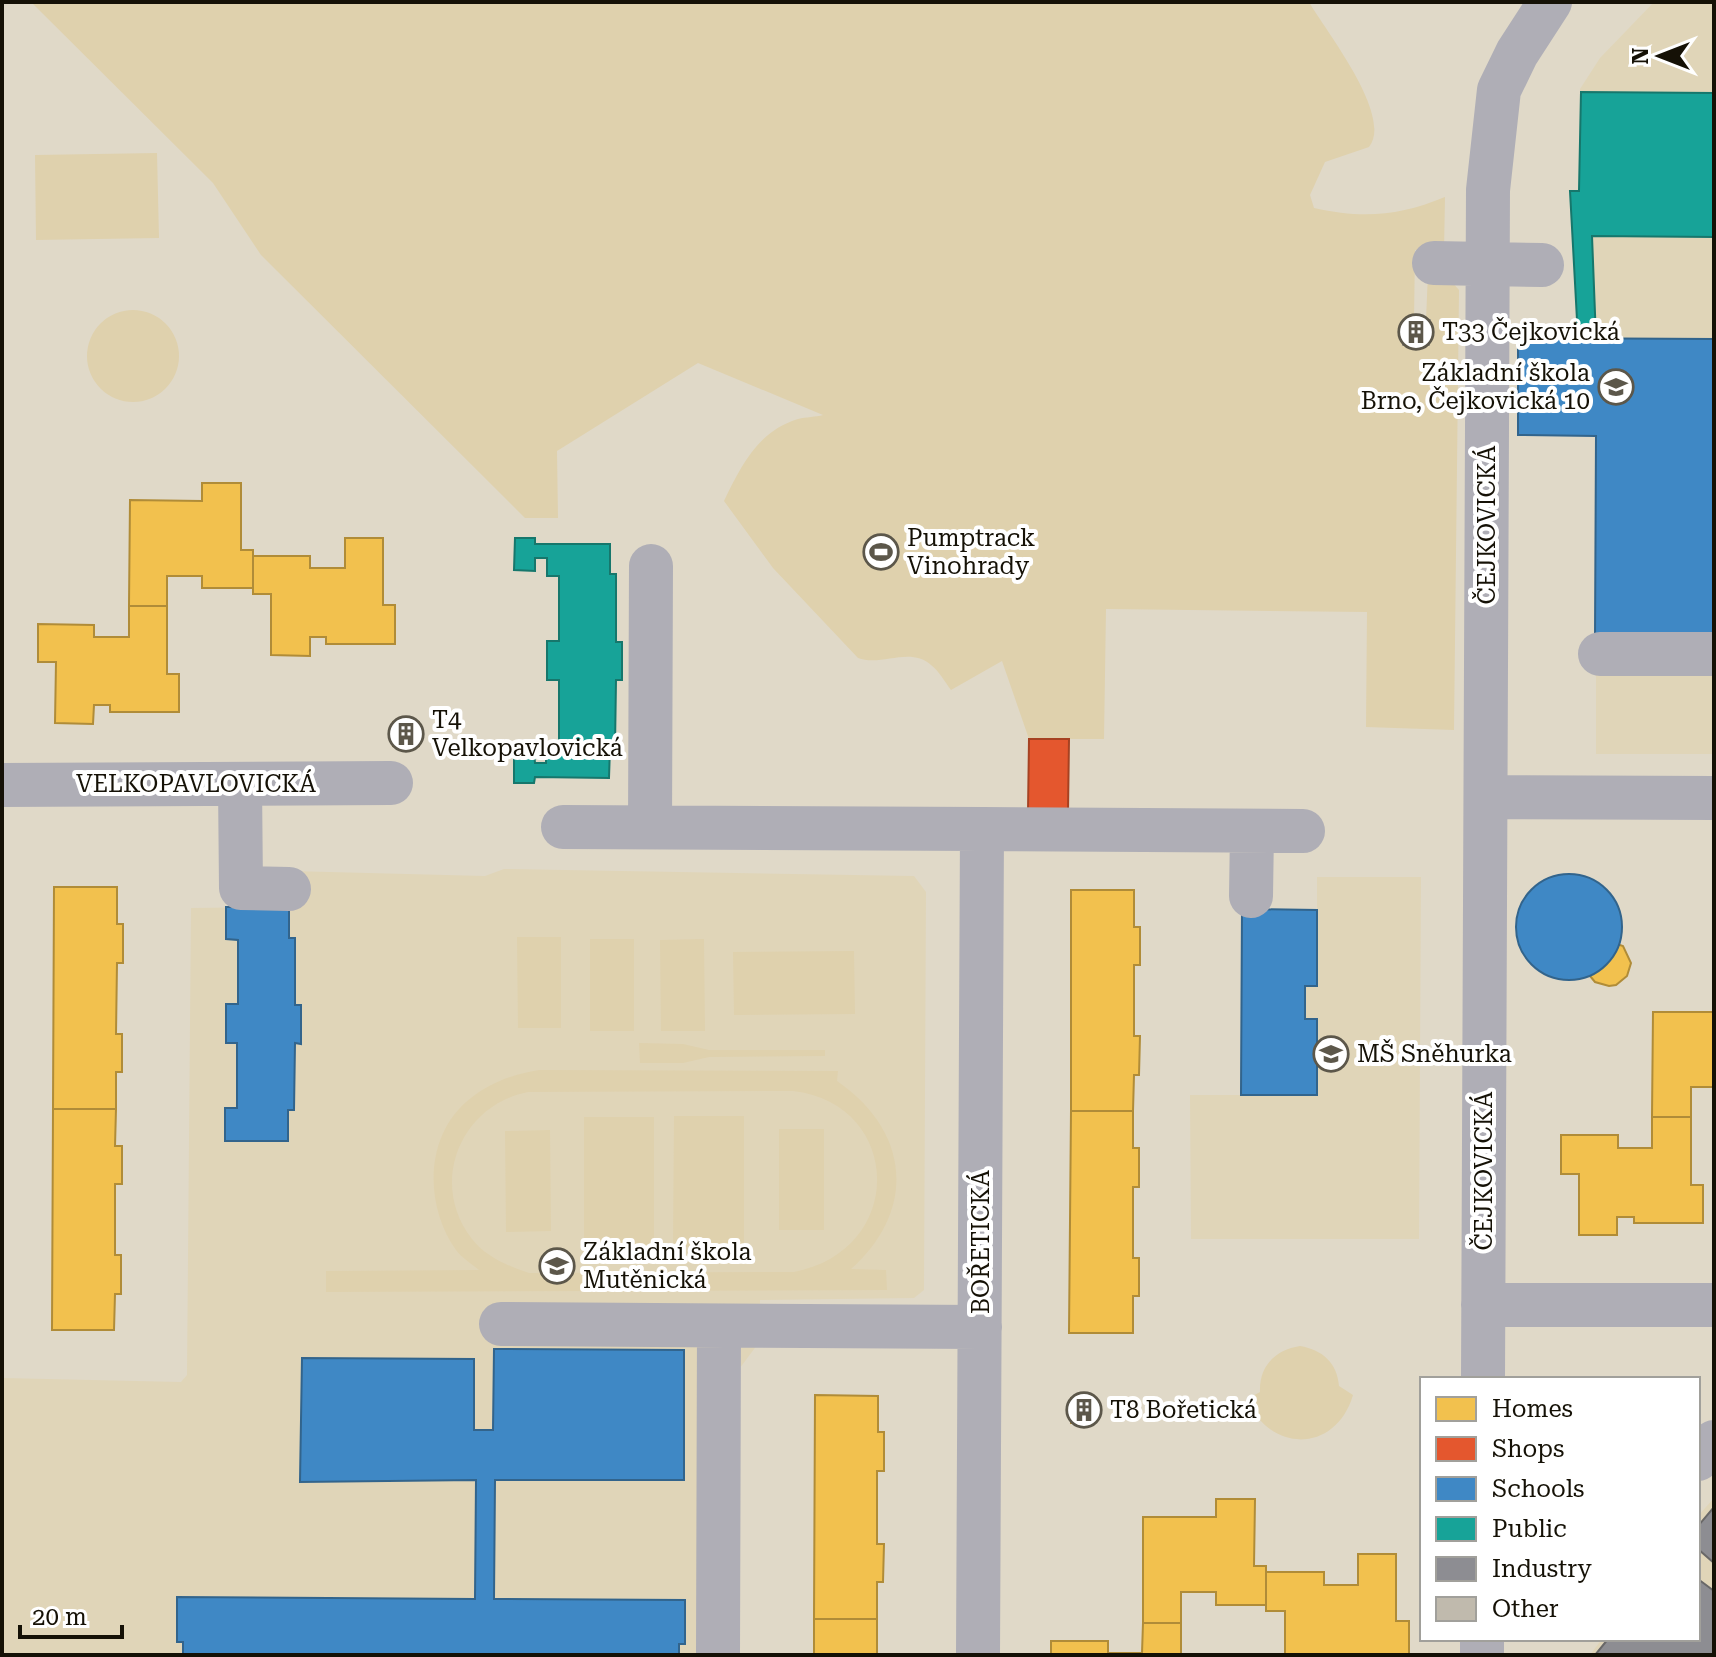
<svg xmlns="http://www.w3.org/2000/svg" width="1716" height="1657" font-family="'Roboto Serif',serif">
	<rect width="100%" height="100%" fill="#e0d9c8"/>
	<path fill="#e0d5b8" d="M1654 2H1714V754H1596V436L1518 435V338H1578L1570 191 1579 190 1580 89 1600 58Z
		M504 869 914 876 926 892 924 1290 914 1298 760 1300V1341L734 1376 733 1655H2V1378L181 1382 187 1375 191 908 288 907 290 871 485 876Z
		M1317 877H1421L1419 1239H1191L1190 1095H1241L1242 909 1317 910Z
		M1714 1498V1655H1590L1602 1639H1698V1516Z"/>
	<path fill="#dfd1ad" fill-rule="evenodd" d="M31 2H1309C1325 30 1394 116 1369 147L1325 162 1310 195 1314 208C1363 219 1399 216 1445 197L1444 251 1415 250 1414 320H1404L1403 344 1429 345 1430 321 1426 320 1428 273 1452 282 1459 290 1454 730 1366 727 1367 612 1106 609 1104 739H1029L1002 661 951 690C945 682 939 671 931 665 910 646 881 667 858 658L773 568 724 501C741 466 758 431 798 419 806 417 816 417 823 415L698 363 557 451 558 518H525L261 255 213 183Z
		M157 153 159 238 36 240 35 155Z
		M87 356a46 46 0 1 1 92 0a46 46 0 1 1-92 0Z
		M517 937H561V1028H518Z
		M590 939H634V1031H590Z
		M704 939 705 1031H661L660 940Z
		M854 951 855 1014 734 1015 733 952Z
		M639 1043 683 1044 709 1050H825V1056L709 1057 683 1063H640Z
		M539 1070 838 1071 837 1081C910 1131 917 1210 851 1269L886 1270 887 1290 326 1292V1271L479 1270C472 1264 462 1258 456 1250 424 1205 424 1134 471 1098 491 1082 514 1074 539 1070ZM793 1091C903 1104 907 1250 794 1272L529 1273C508 1266 486 1257 472 1239 428 1183 461 1105 528 1092Z
		M674 1116H744V1247H673Z
		M584 1117H654V1248H584Z
		M779 1129H824V1230H779Z
		M550 1130 551 1231 506 1232 505 1131Z
		M1300 1346C1323 1350 1337 1363 1339 1386L1353 1395C1336 1453 1270 1454 1247 1399L1260 1392C1259 1366 1275 1350 1300 1346Z"/>
	<path fill="#f2c14e" stroke="#b08c38" stroke-width="2" d="M202 483H241V550H253V588H202V576H167V606H129L130 500 202 501Z
		M345 538H383V605H395V644H326V637H310V656L271 655V594H253V556H310V568H345Z
		M129 606H167V674H179V712H110V705H94L93 724 55 723 56 662H38V624L94 625V637H129Z
		M393 722H419V746H393Z
		M54 887H117V924H123V963H117L116 1034H122V1072H116V1109H53Z
		M1071 890H1134V927H1140V965H1134V1036H1140L1139 1075H1134L1133 1111H1071Z
		M1608 941 1623 946 1631 963 1627 976 1616 985 1609 986 1595 982 1590 976 1586 961Z
		M1653 1012H1714V1087H1691V1117H1652Z
		M53 1109H116L115 1146H122V1184H115V1255H121V1294H115L114 1330H52Z
		M1071 1111H1133V1148H1139V1187H1133V1258H1139V1296H1133V1333H1069Z
		M1652 1117H1691V1185H1703V1223H1634V1217H1617V1235H1579V1174H1561V1135H1618V1148H1652Z
		M815 1395 878 1396V1432H884V1471H877V1544H884L883 1582H877V1619H814Z
		M1071 1398H1096V1422L1071 1423Z
		M1216 1499H1255L1254 1566H1266V1605H1216V1592H1181V1623H1143V1517H1216Z
		M1358 1554H1396V1621H1409V1655H1285V1611H1266V1572H1324V1585H1358Z
		M814 1619H877V1655H814Z
		M1143 1623H1181V1655H1051V1641H1108V1653H1142Z"/>
	<path fill="#e4572e" stroke="#a64222" stroke-width="2" d="M1029 739H1069L1068 812H1028Z"/>
	<path fill="#3f88c5" stroke="#32648c" stroke-width="2" d="M1518 338 1714 339V639L1595 638 1596 436 1518 435Z
		M1516 927a53 53 0 1 1 106 0a53 53 0 1 1-106 0Z
		M226 907H289V938H295V1005H301V1044L295 1043 294 1110H288V1141H225V1108H237V1043H226V1004H238V940L226 939Z
		M1242 909 1317 910V986H1305V1019H1317V1095H1241Z
		M494 1349 684 1350V1480H495L494 1599 685 1600V1644H679V1655H183V1642H177V1597L475 1599 476 1480 300 1482 302 1358 474 1359V1430H493Z"/>
	<path fill="#17a398" stroke="#16776c" stroke-width="2" d="M1581 92 1714 93V237L1592 236 1596 339 1578 338 1570 191H1579Z
		M515 538H535V544H610V574H616V642H622V680H616L615 747H610L609 778 535 777 534 783H514V751H534L535 763H546V745H559V680H547V641H559V576H547V558H535V571L514 570Z"/>
	<path fill="#8d8d92" stroke="#696868" stroke-width="2" d="M1714 1507V1563L1698 1549V1526Z
		M1698 1579 1714 1591V1655H1595L1608 1639H1698Z"/>
	<path fill="#c0baad" stroke="#a6a093" stroke-width="2" d="M1404 320H1430L1429 345H1403Z"/>
	<g fill="none" stroke-linecap="round" stroke-linejoin="round">
		<path stroke="#afaeb6" stroke-width="44" d="M1434 263 1542 265
			M1600 654H1714
			M240 784 241 888 289 889
			M2 785 391 783
			M1486 797 1714 798
			M563 827 982 829
			M650 827 651 566
			M1251 896 1252 831
			M1483 1305H1714
			M501 1324 980 1327
			M1483 1379 1488 190 1499 90 1517 53 1550 2
			M1698 1459 1714 1442
			M718 1655 719 1326
			M978 1655 982 829 1303 831
			M1482 1655V1639"/>
	</g>
	<defs>
		<symbol id="building-ring" viewBox="-11 -11 22 22"><circle r="9.5" fill="#fff" stroke="#5c574a" stroke-width="1.5"/><path d="M-4-6H4V6H1V3H-1V6H-4ZM-2.5-4.3h1.7v1.8h-1.7ZM.8-4.3h1.7v1.8H.8ZM-2.5-1h1.7V.8h-1.7ZM.8-1h1.7V.8H.8Z" fill="#5c574a"/></symbol>
		<symbol id="school-ring" viewBox="-11 -11 22 22"><circle r="9.5" fill="#fff" stroke="#5c574a" stroke-width="1.5"/><path d="M0-5L7-2L0 1L-7-2ZM-4 1L0 2.5L4 1V4Q0 6-4 4Z" fill="#5c574a"/></symbol>
		<symbol id="stadium-ring" viewBox="-11 -11 22 22"><circle r="9.5" fill="#fff" stroke="#5c574a" stroke-width="1.5"/><path d="M0-5a6.5 5 0 1 0 0 10a6.5 5 0 1 0 0-10ZM-3.5-1.8h7v3.6h-7Z" fill="#5c574a"/></symbol>
	</defs>
	<g fill-rule="evenodd">
		<use href="#building-ring" x="1396" y="312" width="40" height="40"/>
		<use href="#school-ring" x="1596" y="367" width="40" height="40"/>
		<use href="#stadium-ring" x="861" y="532" width="40" height="40"/>
		<use href="#building-ring" x="386" y="714" width="40" height="40"/>
		<use href="#school-ring" x="1311" y="1034" width="40" height="40"/>
		<use href="#school-ring" x="537" y="1246" width="40" height="40"/>
		<use href="#building-ring" x="1064" y="1390" width="40" height="40"/>
	</g>
	<g text-anchor="middle" stroke-width="8" stroke-linejoin="round" paint-order="stroke">
		<g font-size="24" fill="#151106" stroke="#fff" text-anchor="start">
			<text x="1442" y="340">T33 Čejkovická</text>
			<text x="1590" y="381" text-anchor="end">Základní škola<tspan x="1590" dy="28">Brno, Čejkovická 10</tspan></text>
			<text x="907" y="546">Pumptrack<tspan x="907" dy="28">Vinohrady</tspan></text>
			<text x="432" y="728">T4<tspan x="432" dy="28">Velkopavlovická</tspan></text>
			<text x="1357" y="1062">MŠ Sněhurka</text>
			<text x="583" y="1260">Základní škola<tspan x="583" dy="28">Mutěnická</tspan></text>
			<text x="1110" y="1418">T8 Bořetická</text>
		</g>
		<g font-size="24" fill="#151106" stroke="#fff">
			<text transform="translate(1487 525) rotate(-90)" y="8">ČEJKOVICKÁ</text>
			<text x="196" y="792">VELKOPAVLOVICKÁ</text>
			<text transform="translate(1484 1171) rotate(-90)" y="8">ČEJKOVICKÁ</text>
			<text transform="translate(981 1242) rotate(-90)" y="8">BOŘETICKÁ</text>
		</g>
	</g>
	<rect width="1716" height="1657" fill="none" stroke="#151106" stroke-width="8"/>
	<rect x="1420" y="1377" width="280" height="264" fill="#ffffff" stroke="#a1a09b" stroke-width="2"/>
	<rect x="1436" y="1397" width="40" height="24" fill="#f2c14e" stroke="#a1a09b" stroke-width="2"/>
	<text x="1492" y="1417" font-size="24" fill="#151106">Homes</text>
	<rect x="1436" y="1437" width="40" height="24" fill="#e4572e" stroke="#a1a09b" stroke-width="2"/>
	<text x="1492" y="1457" font-size="24" fill="#151106">Shops</text>
	<rect x="1436" y="1477" width="40" height="24" fill="#3f88c5" stroke="#a1a09b" stroke-width="2"/>
	<text x="1492" y="1497" font-size="24" fill="#151106">Schools</text>
	<rect x="1436" y="1517" width="40" height="24" fill="#17a398" stroke="#a1a09b" stroke-width="2"/>
	<text x="1492" y="1537" font-size="24" fill="#151106">Public</text>
	<rect x="1436" y="1557" width="40" height="24" fill="#8d8d92" stroke="#a1a09b" stroke-width="2"/>
	<text x="1492" y="1577" font-size="24" fill="#151106">Industry</text>
	<rect x="1436" y="1597" width="40" height="24" fill="#c0baad" stroke="#a1a09b" stroke-width="2"/>
	<text x="1492" y="1617" font-size="24" fill="#151106">Other</text>
	<g transform="translate(1660 56) rotate(270)" stroke="#ffffff" stroke-width="6" paint-order="stroke">
	<path d="M0-6L14 30L0 20L-14 30Z" fill="#151106"/>
	<text y="-12" font-size="22" font-weight="bold" text-anchor="middle" fill="#151106">N</text>
	</g>
	<path d="M20 1625v12h102v-12" fill="none" stroke="#151106" stroke-width="4"/>
	<text x="32" y="1625" font-size="24" fill="#151106" stroke="#ffffff" stroke-width="6" paint-order="stroke">20 m</text>
</svg>
